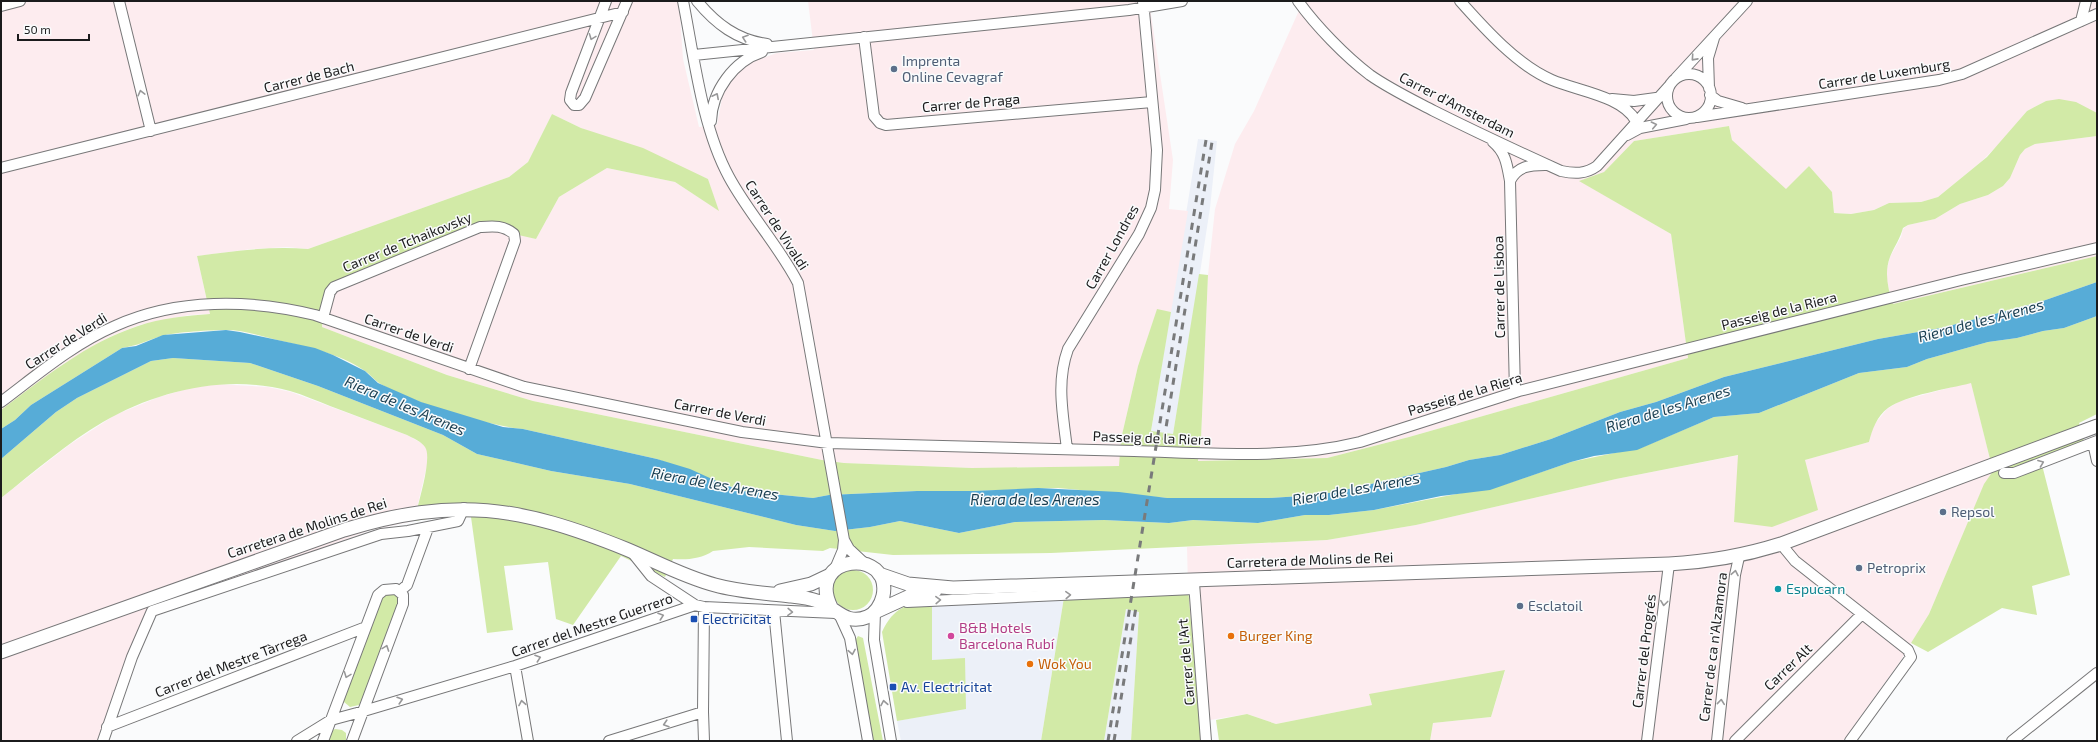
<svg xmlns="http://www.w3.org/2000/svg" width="2098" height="742" font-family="'Exo 2',sans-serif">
	<rect width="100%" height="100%" fill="#fafbfc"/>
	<path fill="#ecf0f8" d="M1198 139 1217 141 1210 208 1193 318 1173 434 1151 432Z
		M1065 591 1041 741H901L897 721 966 708 932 660V596Z
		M1126 609 1139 611 1131 741H1104Z"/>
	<path fill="#fdecef" d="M1 1H679L683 59 699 127 717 125 723 93 738 71 751 62 777 53 814 50 808 1H1149L1173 160 1169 209 1188 211 1171 312 1157 310 1138 366 1121 439 1120 466 972 468 844 463 822 460 533 401 447 375 322 327 330 292 494 226 536 239 559 197 607 168 675 182 718 210 708 179 581 128 552 114 528 162 509 177 308 249 287 247 252 249 197 256 210 314 189 315 139 325 109 337 63 364 1 410Z
		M1298 1H2097V113L2046 101 2027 111 1999 144 1982 161 1938 197 1921 202 1889 203 1874 210 1851 214 1834 213 1832 192 1809 166 1786 190 1732 140 1729 126 1634 141 1604 172 1580 181 1671 234 1688 358 1409 437 1327 458 1198 461 1201 439 1208 275 1215 209 1235 144 1254 111 1301 6Z
		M2097 136V256L1893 304 1887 281V269L1890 257 1901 237 1903 229 1908 225 1935 219 1960 204 1988 195 2003 186 2010 178 2020 155 2025 149 2035 144Z
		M1971 382 1993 471 1984 485 1929 614 1899 663 1843 741H1430L1433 723 1491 717 1505 671 1369 695 1372 705 1276 724 1247 714 1198 722 1188 587 1187 547 1327 540 1416 525 1616 479 1739 455 1734 522 1805 460 1869 442 1873 426 1887 409 1900 401Z
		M217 384 268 387 291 392 407 435 425 445 428 452 427 465 414 521 371 530 149 611 128 658 97 741H1V498L69 445 115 415 159 397 194 387Z"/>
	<path fill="#d2eaa7" d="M2059 99 2076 102 2097 113V136L2035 144 2025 149 2020 155 2010 178 2003 186 1988 195 1960 204 1935 219 1908 225 1903 228C1900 239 1894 247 1890 257 1884 273 1888 289 1893 304L2097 256V282L2037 303 1941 328 1878 339 1724 377 1656 402 1620 412 1551 439 1500 455 1469 460 1446 467 1340 491 1317 495 1269 498H1167L1058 488 973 491H917L829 495 813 498 743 491 657 459 523 429C484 425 412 403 379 383 374 380 370 374 365 371 339 353 307 347 277 340 260 336 243 330 226 330 213 330 174 332 162 336 148 340 137 346 122 348L31 405 15 420 1 429V410C44 378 86 343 138 326 161 318 186 316 210 314L197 256C234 251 270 246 308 249L509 177 528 162 552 114 581 128 643 148 708 179 719 211 675 182 607 168 559 197 536 239 514 234 494 226 334 287 323 318 322 327 447 375 533 401 822 460 844 463 972 468 1119 466 1121 439 1138 366 1157 309 1171 312 1151 431 1173 434 1199 274 1208 275 1201 439 1198 461 1327 458 1409 437 1688 358 1671 234 1579 181 1604 172 1634 141 1729 126 1732 140 1786 189 1809 166 1832 192 1834 213 1851 214 1874 210 1889 203 1921 202 1938 197 1987 157 2027 111 2046 101Z
		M2097 316V414L2079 423 2084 441 2040 457 2070 575 2032 586 2037 615 2002 608 1928 652 1911 643 1929 614 1984 484 1993 471 1971 383C1948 389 1906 395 1888 408 1877 416 1872 430 1869 442L1805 460 1818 510 1772 527 1734 522 1738 455 1616 479 1416 525 1327 540 1051 553 893 555 830 548 823 551 749 547 713 551C701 559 687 560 673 559L665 577 621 556 573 625 556 619 548 562 504 566 513 630 487 633 471 517 434 518 414 521C417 507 433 458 425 447 422 442 413 438 407 435 381 425 356 416 330 406 317 401 304 395 290 391 227 374 159 390 103 422 67 443 34 472 1 498V459L56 412 77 398 151 361 173 358 250 363 318 386 443 435 477 454 551 471 630 484 796 525 835 531 870 527 900 521 959 533 1015 522 1104 520 1169 523 1193 520 1258 523 1305 515H1329L1374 510 1503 485 1571 462 1643 447 1714 417 1759 413 1859 373 1907 367 1927 359 1988 342 2017 338 2043 331 2064 328Z
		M833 590a20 20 0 1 1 40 0a20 20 0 1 1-40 0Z
		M1188 587 1201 741H1131L1139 612 1126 609 1104 741H1041L1065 591Z
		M390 593 396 594 400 603 362 701 359 705 350 707 344 702V697L381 596Z
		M932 596V660L965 658 966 709 897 721 882 632C894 606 907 606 932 596Z
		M858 636 863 638 883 741H872L854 642Z
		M1505 670 1491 717 1433 723 1430 741H1219L1216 720 1247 714 1276 724 1372 705 1369 694Z
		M335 729 342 730 346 733V741H326L332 731Z"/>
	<path fill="#57acd7" d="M2097 282V316L2064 328 2043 331 2017 338 1988 342 1927 359 1907 367 1859 373 1759 413 1714 417 1637 450 1594 456 1571 462 1490 490 1441 496 1374 510 1329 515H1305L1258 523 1193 520 1169 523 1104 520 1015 522 959 533 900 521 870 527 835 531 796 525 630 484 551 471 477 454 443 435 318 386 250 363 173 358 151 361 77 398 56 412 1 459V429L15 420 31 405 122 348 136 346 163 335 226 330 240 332 315 348 333 355 365 371 378 383 421 402 503 427 523 429 657 459 690 469 723 484 743 491 813 498 829 495 917 491H973L1038 488 1119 492 1167 498H1269L1317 495 1340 491 1446 467 1469 460 1500 455 1551 439 1620 412 1656 402 1724 377 1878 339 1941 328 2037 303Z"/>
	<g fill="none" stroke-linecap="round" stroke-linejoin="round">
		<defs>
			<path id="minor" d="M119 1 151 131
				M606 1 571 93 570 100 574 105H579L585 98 627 1
				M683 1C694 56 702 128 729 177 749 214 779 246 798 283L844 540 849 549 864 563
				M697 1C716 24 737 40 767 44
				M1298 1C1316 26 1345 56 1370 75 1390 89 1413 100 1434 111 1476 132 1519 152 1561 171 1575 174 1586 174 1597 166L1670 85
				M1460 1C1484 28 1518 66 1552 80 1578 91 1622 96 1636 121
				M1 6 20 1
				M2081 21 2086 1
				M864 37 874 116 880 123 886 125 1152 102
				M694 55 1129 10 1182 1
				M1667 96a22 22 0 1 1 44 0a22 22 0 1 1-44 0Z
				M1676 78 1747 1
				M1709 88 1708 58 1714 38
				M1710 95 1718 101 1742 108
				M1612 99 1634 101 1656 98
				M1697 117 1939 80 1962 74 2097 14
				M711 121C712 91 734 61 762 52
				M1627 135 1640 128 1686 119
				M1493 142C1506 153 1507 165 1510 181L1515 392
				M1 168 623 12
				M1510 181C1517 166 1530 165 1545 165
				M323 318 330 292 334 287 480 227C494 226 503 225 514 234L515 241 469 369
				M1 402C37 375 73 344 115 326 177 298 250 299 315 315L524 387 742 432 828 443C930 446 1032 448 1134 451 1209 453 1287 460 1360 442L1519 391 1961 280 2097 248
				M2093 443 2097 461
				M1067 449C1063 415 1056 382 1068 349L1139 234 1151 208 1155 190 1157 150 1143 1
				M2004 473H2014L2097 441
				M1781 544 1795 561 1908 650 1911 657 1850 741
				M631 551 651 576 695 605
				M835 569 843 550 844 540
				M1194 583 1206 741
				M400 591 407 585 428 528
				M907 602 1194 589
				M774 611 787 741
				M875 612 874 640 891 741
				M840 616 850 638 868 741
				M515 666 528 741
				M107 727 366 627
				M103 741 132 657 152 611 381 534 408 531 458 521 464 508
				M297 741 331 720 357 713 515 666 695 605 704 607 836 613
				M323 741 378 595 384 590 396 589 403 595V604L352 741
				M609 741 703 712
				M704 741 703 712 704 607
				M1647 741 1669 564
				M1717 741 1735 575 1739 557
				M1735 741 1862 614
				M2012 741 2097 673"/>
			<path id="major" d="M879 574 908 584 953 588 1669 564C1708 562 1743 556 1781 544L2097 426
				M780 591 811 584 830 575
				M875 612 910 596 935 591
				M1 652 344 530C456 496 519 506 626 549 655 561 684 577 715 585 740 592 765 593 790 596 799 597 809 598 817 601 836 607 845 626 867 617 875 614 881 605 883 596 893 547 805 554 831 607"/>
		</defs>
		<use href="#minor" stroke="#777778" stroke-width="12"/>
		<use href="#major" stroke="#777778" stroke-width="15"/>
		<use href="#minor" stroke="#fff" stroke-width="10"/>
		<use href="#major" stroke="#fff" stroke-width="13"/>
		<path stroke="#797a7b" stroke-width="3" stroke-dasharray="7 7" stroke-linecap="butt" d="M1164 440 1212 142
			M1108 741 1206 140
			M1114 741 1136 607"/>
	</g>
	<defs><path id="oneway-chevron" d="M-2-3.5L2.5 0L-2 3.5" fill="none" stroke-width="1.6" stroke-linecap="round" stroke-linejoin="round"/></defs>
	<g stroke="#989899">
		<use href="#oneway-chevron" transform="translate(592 37) rotate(111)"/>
		<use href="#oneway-chevron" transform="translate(745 38) rotate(-161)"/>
		<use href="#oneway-chevron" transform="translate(1694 58) rotate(132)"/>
		<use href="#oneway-chevron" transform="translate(141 93) rotate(-104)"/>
		<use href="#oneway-chevron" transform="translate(716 96) rotate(-63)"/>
		<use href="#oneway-chevron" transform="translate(1654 125) rotate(-12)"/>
		<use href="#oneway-chevron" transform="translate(2041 463) rotate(-21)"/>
		<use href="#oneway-chevron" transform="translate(1735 573) rotate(-79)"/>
		<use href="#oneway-chevron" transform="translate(1068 595) rotate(-3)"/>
		<use href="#oneway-chevron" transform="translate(938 600) rotate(-2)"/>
		<use href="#oneway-chevron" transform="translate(1664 603) rotate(97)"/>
		<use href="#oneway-chevron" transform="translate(790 612) rotate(2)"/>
		<use href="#oneway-chevron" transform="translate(661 616) rotate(-19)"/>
		<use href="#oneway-chevron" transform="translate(386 648) rotate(-70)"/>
		<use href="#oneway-chevron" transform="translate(852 652) rotate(80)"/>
		<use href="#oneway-chevron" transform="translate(538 658) rotate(-19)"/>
		<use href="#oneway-chevron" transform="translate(347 675) rotate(111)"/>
		<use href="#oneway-chevron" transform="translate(400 700) rotate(-17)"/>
		<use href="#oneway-chevron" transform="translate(1721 702) rotate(-84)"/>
		<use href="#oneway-chevron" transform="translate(522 703) rotate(-100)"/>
		<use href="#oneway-chevron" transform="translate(884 703) rotate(-100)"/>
		<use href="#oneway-chevron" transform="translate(666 724) rotate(163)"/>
	</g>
	<g fill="#5c6f8a" stroke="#fafbfc" stroke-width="1.5">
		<circle cx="894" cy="69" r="4"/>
		<circle cx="1943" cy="512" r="4"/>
		<circle cx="1859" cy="568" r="4"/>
		<circle cx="1520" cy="606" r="4"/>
	</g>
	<circle fill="#0f9aa8" stroke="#fafbfc" stroke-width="1.5" cx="1778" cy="589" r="4"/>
	<g fill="#1a4fb4" stroke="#fafbfc" stroke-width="1.5">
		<rect x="690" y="615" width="8" height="8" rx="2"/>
		<rect x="889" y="683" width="8" height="8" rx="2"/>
	</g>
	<circle fill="#d1479c" stroke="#fafbfc" stroke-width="1.5" cx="951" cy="636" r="4"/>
	<g fill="#e8710a" stroke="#fafbfc" stroke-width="1.5">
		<circle cx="1231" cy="636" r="4"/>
		<circle cx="1030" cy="664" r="4"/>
	</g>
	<g text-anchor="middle" stroke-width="3" stroke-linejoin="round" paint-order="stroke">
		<g font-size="14" fill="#4e5e75" stroke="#fafbfc" text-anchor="start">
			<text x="902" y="66">Imprenta<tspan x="902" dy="16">Online Cevagraf</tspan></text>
			<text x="1951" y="517">Repsol</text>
			<text x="1867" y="573">Petroprix</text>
			<text x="1528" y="611">Esclatoil</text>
		</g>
		<g font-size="14" fill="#1b1b1c" stroke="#fafbfc">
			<text transform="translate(1884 74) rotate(-9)" y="5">Carrer de Luxemburg</text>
			<text transform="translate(309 77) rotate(-14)" y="5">Carrer de Bach</text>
			<text transform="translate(971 103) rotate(-5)" y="5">Carrer de Praga</text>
			<text transform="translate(1457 105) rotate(27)" y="5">Carrer d'Amsterdam</text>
			<text transform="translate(777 225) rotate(57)" y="5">Carrer de Vivaldi</text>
			<text transform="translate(407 242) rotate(-22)" y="5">Carrer de Tchaikovsky</text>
			<text transform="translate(1112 247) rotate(-61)" y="5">Carrer Londres</text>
			<text transform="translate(1499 287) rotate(-91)" y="5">Carrer de Lisboa</text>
			<text transform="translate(1779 311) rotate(-14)" y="5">Passeig de la Riera</text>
			<text transform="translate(409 333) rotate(19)" y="5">Carrer de Verdi</text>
			<text transform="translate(66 341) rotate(-32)" y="5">Carrer de Verdi</text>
			<text transform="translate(1465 394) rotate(-17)" y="5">Passeig de la Riera</text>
			<text transform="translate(720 412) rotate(11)" y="5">Carrer de Verdi</text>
			<text transform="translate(1152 438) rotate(2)" y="5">Passeig de la Riera</text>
			<text transform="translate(307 528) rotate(-18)" y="5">Carretera de Molins de Rei</text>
			<text transform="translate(1310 560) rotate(-2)" y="5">Carretera de Molins de Rei</text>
			<text transform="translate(592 625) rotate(-19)" y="5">Carrer del Mestre Guerrero</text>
			<text transform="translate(1713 647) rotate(-83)" y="5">Carrer de ca n'Alzamora</text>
			<text transform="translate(1644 651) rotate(-83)" y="5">Carrer del Progrés</text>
			<text transform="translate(1186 662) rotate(-95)" y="5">Carrer de l'Art</text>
			<text transform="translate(231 664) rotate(-21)" y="5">Carrer del Mestre Tàrrega</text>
			<text transform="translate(1788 667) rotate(-44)" y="5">Carrer Alt</text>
		</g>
		<g font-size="14" fill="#0d838f" stroke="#fafbfc" text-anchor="start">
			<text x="1786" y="594">Espucarn</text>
		</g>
		<g font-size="14" fill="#164399" stroke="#fafbfc" text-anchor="start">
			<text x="702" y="624">Electricitat</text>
			<text x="901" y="692">Av. Electricitat</text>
		</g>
		<g font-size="14" fill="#b23c85" stroke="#fafbfc" text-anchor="start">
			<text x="959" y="633">B&amp;B Hotels<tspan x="959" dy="16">Barcelona Rubí</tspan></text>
		</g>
		<g font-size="14" fill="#c56008" stroke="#fafbfc" text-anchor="start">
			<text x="1239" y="641">Burger King</text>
			<text x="1038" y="669">Wok You</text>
		</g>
		<g font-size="15" font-style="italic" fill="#193e51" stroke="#fafbfc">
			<text transform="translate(1981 321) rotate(-15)" y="5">Riera de les Arenes</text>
			<text transform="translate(405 406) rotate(23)" y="5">Riera de les Arenes</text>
			<text transform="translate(1668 409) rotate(-17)" y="5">Riera de les Arenes</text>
			<text transform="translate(715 484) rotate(10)" y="5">Riera de les Arenes</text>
			<text transform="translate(1356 489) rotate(-10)" y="5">Riera de les Arenes</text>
			<text x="1035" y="505">Riera de les Arenes</text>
		</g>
	</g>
	<rect width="2098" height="742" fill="none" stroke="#1b1b1c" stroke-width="4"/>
	<path d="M18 34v6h71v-6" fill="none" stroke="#1b1b1c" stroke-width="2"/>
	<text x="24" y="34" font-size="12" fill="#1b1b1c" stroke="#fafbfc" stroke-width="3" paint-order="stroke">50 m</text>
</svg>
